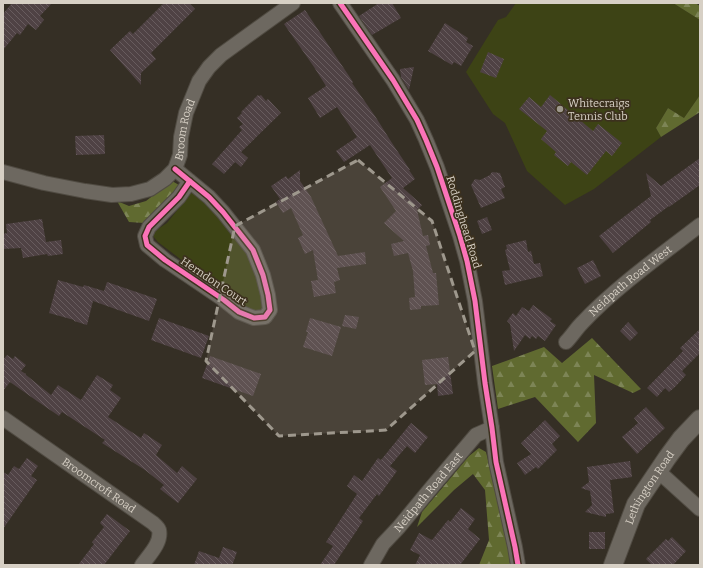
<svg xmlns="http://www.w3.org/2000/svg" width="703" height="568" font-family="Bitter,serif">
	<defs>
		<pattern id="forest-firs" width="22" height="20" patternUnits="userSpaceOnUse"><rect width="22" height="20" fill="#606a30"/><path d="M5 1l3.5 6h-7zM16 11l3.5 6h-7z" fill="#7d8556"/></pattern>
		<pattern id="building-back-hatch" width="6" height="6" patternUnits="userSpaceOnUse"><rect width="6" height="6" fill="#4f4244"/><path d="M-1 5l2 2M0 0l6 6M5-1l2 2" fill="none" stroke="#685c5e"/></pattern>
	</defs>
	<rect width="100%" height="100%" fill="#352f25"/>
	<path fill="#3d4315" d="M516 3H673L700 20V95L684 118 668 108 656 128 661 137 594 189 565 205 527 171 505 123 493 114 466 72 498 20 506 17Z
		M197 192 203 198 247 252 263 292 265 304 260 310 256 312 236 301 220 288 196 271 158 242 153 236 155 231 167 223 191 193Z"/>
	<path fill="url(#forest-firs)" d="M673 3H695L700 6V20Z
		M700 95V112L661 137 656 128 668 108 684 118Z
		M172 181 179 185 173 197 144 223 129 222 117 201 129 206 146 201Z
		M592 338 641 389 633 393 594 375 596 423 578 442 535 397 498 409 492 366 544 347 562 363Z
		M479 448 486 452 508 542 510 565H479L489 540 485 490 473 474 454 490 417 527 422 512 469 456Z"/>
	<path fill="url(#building-back-hatch)" d="M12 3H52L40 16 44 20 36 30 28 24 20 35 17 33 3 50V14Z
		M164 3H189L195 9 151 53 156 59 141 73V85L110 50 130 31 133 34Z
		M379 3H392L401 18 372 35 359 16Z
		M305 10 353 82 352 83 375 116 392 143 410 170H409L415 179 403 188 422 205 417 210 423 236 428 235 430 245 426 246 433 273H436L439 305 421 306V309L410 310 409 298 415 297 413 271 408 253 394 256 391 244 404 241 384 223 396 211 380 187 392 178 370 145 344 162 336 151 357 137 337 107 320 118 308 98 326 86 314 67 284 24Z
		M445 23 468 38 466 42 473 46 461 66 454 62 452 65 428 51Z
		M488 52 504 59 496 78 480 72Z
		M414 67 409 90 401 77 400 69Z
		M258 95 259 96 261 95 266 101 268 99 281 113 241 152 248 158 241 167 235 162 224 174 212 164 242 130 239 127 243 124 237 118 242 113 241 112Z
		M550 95 593 131 598 124 622 143 612 156 606 151 587 175 571 162 568 166 554 155 556 152 541 139 547 131 519 109 529 97 541 107Z
		M104 135 105 154 76 155 75 136Z
		M700 158V185L669 207V206L650 220 651 222 613 253 599 236 651 196 646 173 661 186Z
		M300 170V181L311 197 338 256 365 252 366 264 337 268 340 280 334 282 336 293 314 297 311 281 318 280 313 250 305 254 298 238 303 235 291 208 283 213 276 202 280 199 271 186 286 176 288 179Z
		M492 172 500 173 505 187 501 189 505 198 481 208 471 185 475 179 480 180 490 175Z
		M487 217 492 230 482 234 477 221Z
		M42 219 46 242 61 240 63 254 48 256 47 254 23 258 21 248 3 249V234L7 233 6 224Z
		M526 240 528 252 531 251 534 264 540 263 543 276 505 285 502 271 510 270 505 250 507 249 506 245Z
		M593 260 601 276 585 284 577 268Z
		M58 280 83 287 84 285 104 291 107 282 157 299 149 321 93 301 87 325 74 321V320L49 313Z
		M533 305 552 319 550 321 556 325 545 341 538 336 536 339 532 336 530 339 525 335 514 351 510 324 507 321 513 313 516 316 522 307 529 311Z
		M345 315 359 317 356 329 342 326Z
		M159 318 209 336 201 358 151 340Z
		M310 318 341 327 332 356 303 347 308 332H306Z
		M628 322 638 333 630 341 620 331Z
		M700 329V353L682 371 686 375 675 387 669 392 665 388 657 397 647 388 683 351 680 348Z
		M7 355 13 359 15 356 26 365 21 371 26 374V375L51 395 58 385 81 400 97 375 113 385 110 390 121 398 108 417 141 438 144 433 162 445 156 455 177 473 182 466 197 479 178 503 160 489 164 485 145 470 102 443 105 440 62 412 59 416 37 401 10 382 3 391V360Z
		M210 356 261 374 253 396 202 378Z
		M448 357 453 394 438 396 437 384 425 385 422 360Z
		M646 407 665 428 637 454 622 437 638 423 634 418Z
		M545 420 560 436 552 444 557 450 538 469 536 467 525 475 517 463 531 454 521 443Z
		M411 423 428 437 415 453 407 446 390 466 397 471 379 496 377 494 359 518 363 521 334 565H320L333 546 326 542 357 494 347 486 354 475 362 481 378 458 381 460Z
		M27 458 38 466 31 476 37 480 3 529V472L8 475 14 466 19 469Z
		M630 461 632 477 610 480 614 513 606 514V517L585 512 592 505 590 491 581 488 589 482 587 467Z
		M461 508 475 519 468 529 480 539 460 565H415L420 555 410 550 419 533 432 540 448 520 450 522Z
		M107 514 130 531 104 565H78L94 544 92 542 104 527 100 523Z
		M589 532H605V549H589Z
		M672 537 686 551 673 565H652L646 559 666 539 668 541Z
		M223 547 237 552 233 563V565H194L199 551 219 558Z"/>
	<g fill="none" stroke-linecap="round" stroke-linejoin="round">
		<defs>
			<g id="minor">
				<path d="M340 3 393 80 417 120 426 140 437 167 460 236 467 261 475 301 485 383 492 428 496 462 515 547 518 565"/>
				<path d="M175 169 209 197 223 212 253 250 263 275 268 295 270 310 265 317 254 318 239 312 224 300 165 260 147 245 145 236 149 227 179 197 190 181"/>
				<path id="s1" d="M3 172 44 183 85 191 112 195 131 194 150 189 165 179 175 169 180 155 181 137 186 113 199 81 209 67 221 55 293 3"/>
				<path id="s2" d="M566 342C572 336 576 329 582 323 616 287 661 255 700 225"/>
				<path id="s3" d="M3 418 153 523C155 525 158 527 159 530 162 543 148 556 142 565"/>
				<path d="M658 471 700 509"/>
				<path id="s4" d="M371 565 383 544 399 527 432 487 476 435 492 428"/>
			</g>
			<g id="tertiary">
				<path id="s5" d="M613 565 636 504 667 458 681 439 700 419"/>
			</g>
		</defs>
		<use href="#minor" stroke="#504b42" stroke-width="16"/>
		<use href="#tertiary" stroke="#504b42" stroke-width="20"/>
		<use href="#minor" stroke="#6d6860" stroke-width="14"/>
		<use href="#tertiary" stroke="#6d6860" stroke-width="18"/>
		<defs>
			<path id="cycleway" d="M340 3 393 80 417 120 426 140 437 167 460 236 467 261 475 301 485 383 492 428 496 462 515 547 518 565
				M175 169 209 197 223 212 253 250 263 275 268 295 270 310 265 317 254 318 239 312 224 300 165 260 147 245 145 236 149 227 179 197 190 181"/>
		</defs>
		<use href="#cycleway" stroke="#3c311e" stroke-width="8"/>
		<use href="#cycleway" stroke="#fb73b8" stroke-width="5"/>
	</g>
	<path fill="#9e988d" fill-opacity="0.2" stroke="#9e988d" stroke-width="3" stroke-dasharray="8 5" stroke-linejoin="round" d="M358 160 432 221 475 351 386 430 279 436 206 361 235 226Z"/>
	<circle fill="#9e988d" stroke="#3c311e" stroke-width="1.5" cx="560" cy="109" r="4"/>
	<g text-anchor="middle" stroke-width="3.5" stroke-linejoin="round" paint-order="stroke">
		<g font-size="11" fill="#d7d0c5" stroke="#3c311e" text-anchor="start">
			<text x="568" y="107">Whitecraigs<tspan x="568" dy="13">Tennis Club</tspan></text>
		</g>
		<g font-size="11" fill="#d7d0c5" stroke="#3c311e">
			<text dy="4" stroke="none"><textPath href="#s1" startOffset="223">Broom Road</textPath></text>
			<text transform="translate(464 222) rotate(73)" y="4">Roddinghead Road</text>
			<text transform="translate(214 281) rotate(34)" y="4">Herndon Court</text>
			<text dy="4" stroke="none"><textPath href="#s2" startOffset="89">Neidpath Road West</textPath></text>
			<text dy="4" stroke="none"><textPath href="#s3" startOffset="117">Broomcroft Road</textPath></text>
			<text dy="4" stroke="none"><textPath href="#s5" startOffset="86">Lethington Road</textPath></text>
			<text dy="4" stroke="none"><textPath href="#s4" startOffset="93">Neidpath Road East</textPath></text>
		</g>
	</g>
	<rect width="703" height="568" fill="none" stroke="#d7d0c5" stroke-width="8"/>
</svg>
